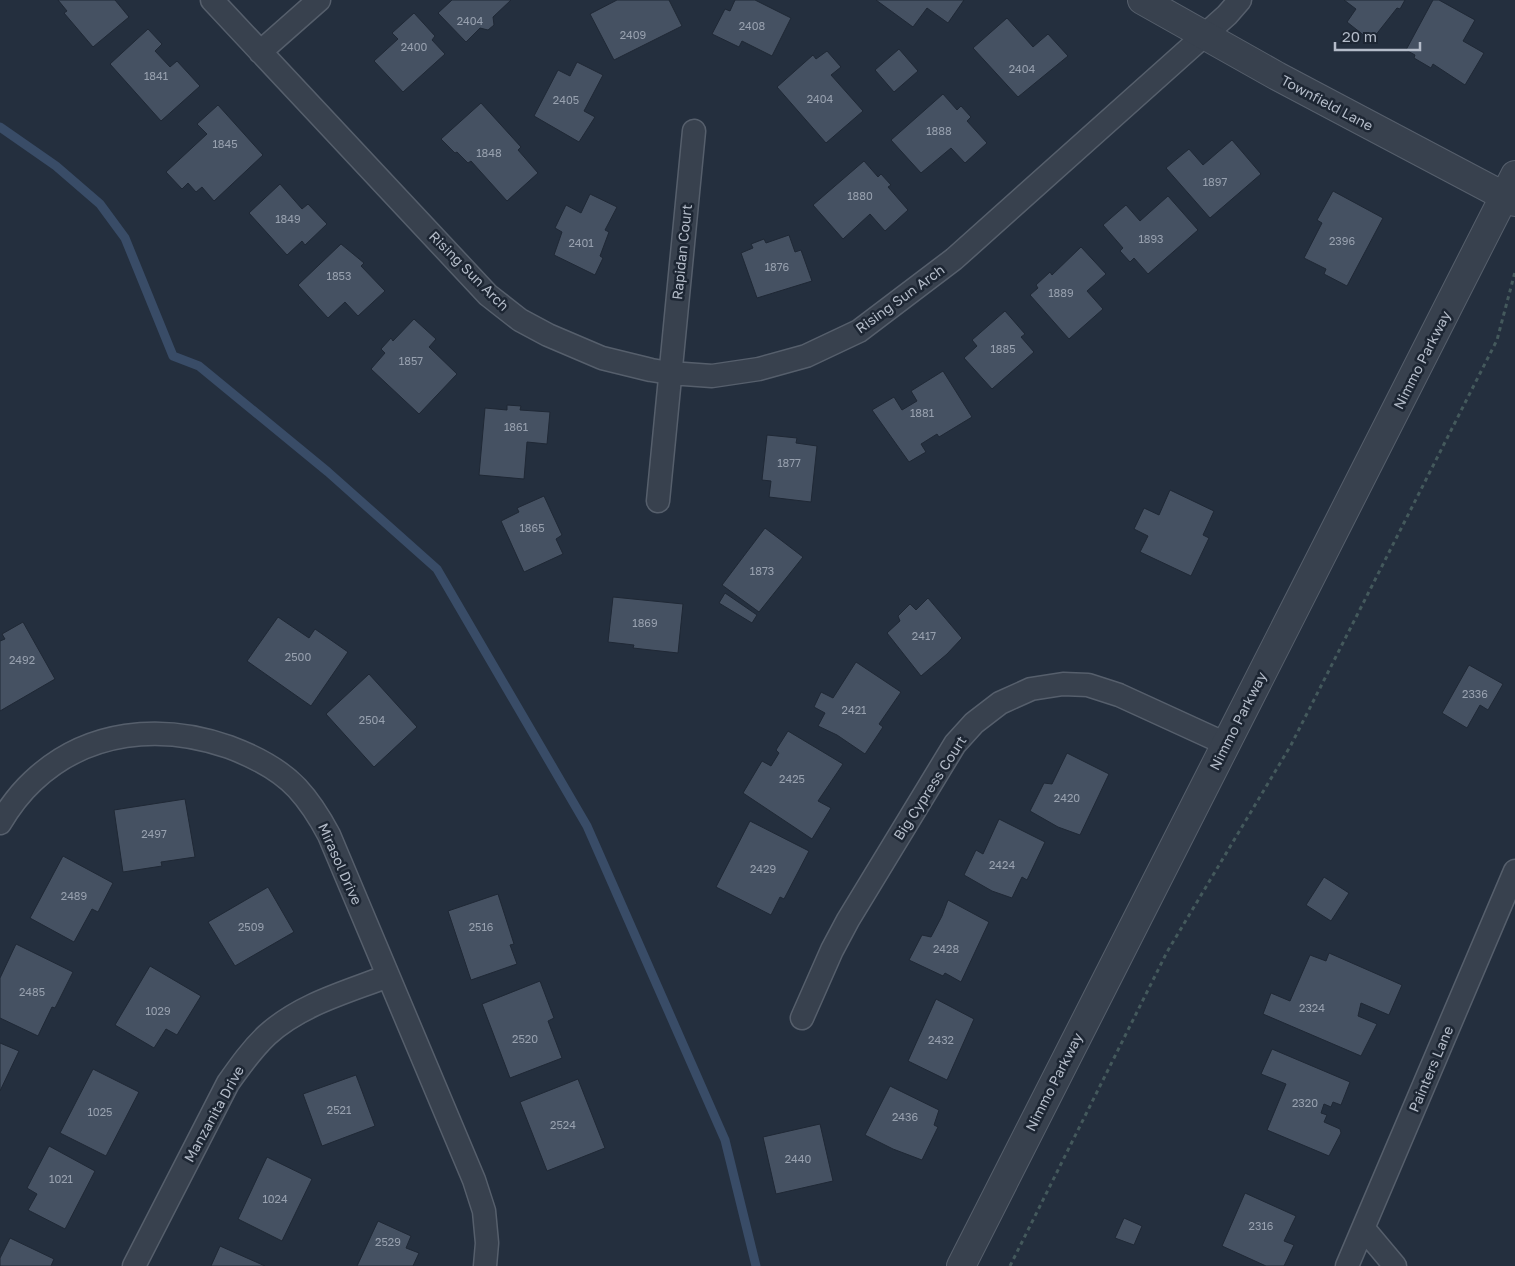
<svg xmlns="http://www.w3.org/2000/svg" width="1515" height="1266" font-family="'Golos Text',sans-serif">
	<rect width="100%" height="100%" fill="#242f3e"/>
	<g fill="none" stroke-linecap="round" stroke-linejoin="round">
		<path stroke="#394c67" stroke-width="9" d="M0 127 56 166 100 204 125 238 173 356 199 366 328 472 437 569 587 826 725 1140 756 1266"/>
	</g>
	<path fill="#455162" stroke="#1f2835" d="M58 0H115L129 17 93 47 64 13 67 11Z
		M452 0H511L493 17 494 25 488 30 480 28 466 42 438 13Z
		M617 0H669L682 26 614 60 590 14Z
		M735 0H755L791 18 772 56 742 41 739 47 712 34 725 9 730 11Z
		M876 0H964L948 23 927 8 913 27Z
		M1344 0H1405L1400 9 1397 8 1371 41 1347 22 1356 9Z
		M1433 0H1439L1475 20 1463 41 1484 53 1465 85 1433 64 1431 68 1414 58 1415 55 1406 50Z
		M414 13 435 36 432 40 445 54 403 92 374 61 398 39 392 33Z
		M1007 18 1033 47 1048 34 1068 56 1018 97 973 48Z
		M148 29 162 44 155 51 170 67 177 61 200 86 161 121 110 64Z
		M899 49 918 71 894 92 875 70Z
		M827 51 841 67 831 75 863 111 826 143 777 87 813 55 816 59Z
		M577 62 603 75 584 111 595 117 579 142 534 116 558 70 570 76Z
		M943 94 957 110 961 106 971 117 967 121 987 143 965 163 951 148 921 173 891 140Z
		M481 103 521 147 518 150 538 173 507 201 471 161 468 163 457 152 455 153 441 139Z
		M218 105 263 155 214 201 202 187 196 192 188 183 182 189 166 172 207 134 197 124Z
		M1232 140 1261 174 1210 218 1166 168 1189 149 1203 165Z
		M864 161 878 177 881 174 891 185 888 187 908 210 885 231 870 214 843 239 813 205Z
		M280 184 302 209 308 204 327 224 305 245 302 241 287 255 249 213Z
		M1333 191 1383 218 1347 286 1324 274 1326 269 1304 258 1322 223 1317 220Z
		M590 194 617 207 605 230 609 232 600 256 603 258 595 275 554 255 562 232 555 228 566 205 581 213Z
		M1168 196 1198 230 1148 274 1134 258 1130 262 1120 251 1123 248 1103 225 1126 205 1140 221Z
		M789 235 795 252 801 250 812 281 757 298 741 253 753 248 751 244 764 239 766 243Z
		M341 244 364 263 361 266 385 291 358 316 345 302 328 318 298 285Z
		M1081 247 1106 274 1087 291 1103 309 1069 339 1030 295 1038 288 1036 285 1050 272 1052 275Z
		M1005 311 1025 334 1021 337 1034 352 992 389 964 358 977 346 972 340Z
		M414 319 436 339 429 347 457 374 419 414 371 369 385 353 381 349 391 338 393 341Z
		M943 371 972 417 939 437 937 434 921 444 926 452 909 462 872 410 894 397 902 410 917 401 911 391Z
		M507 405 521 406 520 410 550 412 547 444 527 442 524 479 479 475 485 408 507 410Z
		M767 435 797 438 796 443 817 446 811 502 769 497 771 481 762 480Z
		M1170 490 1214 511 1203 535 1209 538 1191 576 1140 552 1148 536 1134 529 1144 508 1159 515Z
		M544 496 562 535 556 539 563 554 524 572 501 521 519 512 517 508Z
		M765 528 803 557 759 612 722 585Z
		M725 593 757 615 752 623 719 603Z
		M613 597 683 604 678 653 633 648 634 645 608 642Z
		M928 598 962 638 947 654 921 676 887 633 900 621 898 616 910 604 916 610Z
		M278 617 309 638 315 629 348 652 311 706 247 661Z
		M23 622 55 679 0 711V641L5 639 2 634Z
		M856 662 901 692 879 724 883 727 865 754 837 735 818 726 825 713 814 707 821 692 833 698Z
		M1469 665 1503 684 1488 710 1480 705 1467 728 1442 713Z
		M369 674 417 727 374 767 326 714Z
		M788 731 843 764 818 801 831 808 812 839 743 793 762 761 771 766 779 753 776 750Z
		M1067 753 1109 774 1080 835 1058 827 1030 811 1044 783 1052 784Z
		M185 799 195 857 161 862 162 866 123 872 114 810Z
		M999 819 1045 842 1027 880 1022 877 1012 898 992 891 964 875 976 850 983 854Z
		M750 821 809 851 784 899 780 897 771 915 716 887Z
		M63 856 113 883 98 912 92 909 74 942 30 918Z
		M1324 877 1349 893 1331 921 1306 905Z
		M268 887 294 932 235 966 208 922Z
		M498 894 514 944 510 945 517 964 471 980 448 911Z
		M948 900 989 922 961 982 945 973 943 976 909 960 922 935 931 937 942 916Z
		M16 944 73 972 55 1008 52 1007 38 1036 0 1018V978Z
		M1329 953 1402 985 1389 1015 1361 1003 1358 1016 1377 1024 1361 1056 1263 1014 1271 993 1290 1001 1310 955 1326 961Z
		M150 966 201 996 177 1035 166 1029 154 1048 115 1025Z
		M540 981 554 1018 548 1021 562 1058 510 1078 482 1004Z
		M936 999 974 1019 947 1080 908 1061Z
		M0 1043 19 1051 0 1091Z
		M1272 1049 1350 1082 1341 1105 1333 1102 1331 1107 1324 1104 1321 1113 1327 1115 1324 1122 1340 1129 1341 1133 1329 1156 1267 1130 1286 1084 1261 1074Z
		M93 1069 139 1092 106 1156 60 1133Z
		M356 1075 375 1126 322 1146 303 1094Z
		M578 1079 605 1148 547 1171 520 1102Z
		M890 1086 939 1110 934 1125 938 1127 922 1160 893 1149 865 1135Z
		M820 1124 833 1181 776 1194 763 1137Z
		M49 1146 95 1171 65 1229 28 1210 37 1194 27 1188Z
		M267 1157 312 1179 282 1241 238 1219Z
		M1245 1193 1296 1216 1284 1241 1294 1245 1284 1266H1266L1222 1246Z
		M1124 1218 1142 1226 1134 1245 1115 1238Z
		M378 1221 411 1236 406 1248 419 1253 413 1266H357Z
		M10 1238 54 1259 51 1266H0V1258Z
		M220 1246 265 1266H211Z"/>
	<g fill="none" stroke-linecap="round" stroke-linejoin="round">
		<defs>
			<path id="minor" d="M212 0 488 295 520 320 548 335 602 358 651 370 670 373 712 376 759 369 806 356 859 331 954 259 1227 15 1240 0
				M260 52 319 0
				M658 501 694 131
				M0 823C9 808 20 793 33 781 87 730 161 723 229 747 253 756 279 769 297 788 310 802 320 818 329 835L474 1180 484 1211 487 1243 485 1266
				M802 1018 832 950 848 920 955 744 974 723 1000 703 1031 689 1063 684 1088 685 1119 695 1226 744
				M1364 1229 1395 1266
				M134 1266 228 1083C240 1066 252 1049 267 1035 301 1004 347 992 388 976
				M1347 1266 1515 871"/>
			<path id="tertiary" d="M1142 0 1277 76 1515 202
				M961 1266 1515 175"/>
		</defs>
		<use href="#minor" stroke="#565f6c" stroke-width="25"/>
		<use href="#tertiary" stroke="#565f6c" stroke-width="30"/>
		<path stroke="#44595c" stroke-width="3" stroke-dasharray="4 4" stroke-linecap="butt" d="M1010 1266 1167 952 1291 745 1497 340 1515 272"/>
		<use href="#minor" stroke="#38414e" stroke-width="22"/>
		<use href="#tertiary" stroke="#38414e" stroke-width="28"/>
	</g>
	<g text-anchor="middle" stroke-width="5" stroke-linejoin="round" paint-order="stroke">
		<g font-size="11" fill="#98a1af">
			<text x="470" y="25">2404</text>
			<text x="752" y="30">2408</text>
			<text x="633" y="39">2409</text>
			<text x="414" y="51">2400</text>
			<text x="1022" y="73">2404</text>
			<text x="156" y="80">1841</text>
			<text x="820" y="103">2404</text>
			<text x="566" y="104">2405</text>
			<text x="939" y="135">1888</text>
			<text x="225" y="148">1845</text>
			<text x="489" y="157">1848</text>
			<text x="1215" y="186">1897</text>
			<text x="860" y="200">1880</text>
			<text x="288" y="223">1849</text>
			<text x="1151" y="243">1893</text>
			<text x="1342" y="245">2396</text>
			<text x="581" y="247">2401</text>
			<text x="777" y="271">1876</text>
			<text x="339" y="280">1853</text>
			<text x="1061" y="297">1889</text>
			<text x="1003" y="353">1885</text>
			<text x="411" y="365">1857</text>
			<text x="922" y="417">1881</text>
			<text x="516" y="431">1861</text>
			<text x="789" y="467">1877</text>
			<text x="532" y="532">1865</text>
			<text x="762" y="575">1873</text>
			<text x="645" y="627">1869</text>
			<text x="924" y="640">2417</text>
			<text x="298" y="661">2500</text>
			<text x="22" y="664">2492</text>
			<text x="1475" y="698">2336</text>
			<text x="854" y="714">2421</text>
			<text x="372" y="724">2504</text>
			<text x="792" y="783">2425</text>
			<text x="1067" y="802">2420</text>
			<text x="154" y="838">2497</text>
			<text x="1002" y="869">2424</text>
			<text x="763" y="873">2429</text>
			<text x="74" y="900">2489</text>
			<text x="251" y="931">2509</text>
			<text x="481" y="931">2516</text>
			<text x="946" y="953">2428</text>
			<text x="32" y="996">2485</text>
			<text x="1312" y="1012">2324</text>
			<text x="158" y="1015">1029</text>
			<text x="525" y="1043">2520</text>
			<text x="941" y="1044">2432</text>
			<text x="1305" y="1107">2320</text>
			<text x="339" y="1114">2521</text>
			<text x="100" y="1116">1025</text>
			<text x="905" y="1121">2436</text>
			<text x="563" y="1129">2524</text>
			<text x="798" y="1163">2440</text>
			<text x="61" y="1183">1021</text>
			<text x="275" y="1203">1024</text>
			<text x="1261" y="1230">2316</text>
			<text x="388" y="1246">2529</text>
		</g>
		<g font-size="14" fill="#b4bcc9" stroke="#1d2633">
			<text transform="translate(1327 103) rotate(28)" y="5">Townfield Lane</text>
			<text transform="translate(682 252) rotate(-84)" y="5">Rapidan Court</text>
			<text transform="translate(469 271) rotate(45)" y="5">Rising Sun Arch</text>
			<text transform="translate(900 299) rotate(-36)" y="5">Rising Sun Arch</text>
			<text transform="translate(1422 360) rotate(-63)" y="5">Nimmo Parkway</text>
			<text transform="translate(1238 721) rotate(-63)" y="5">Nimmo Parkway</text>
			<text transform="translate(930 788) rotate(-57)" y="5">Big Cypress Court</text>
			<text transform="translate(340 864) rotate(66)" y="5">Mirasol Drive</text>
			<text transform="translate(1431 1069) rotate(-67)" y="5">Painters Lane</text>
			<text transform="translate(1054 1082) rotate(-63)" y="5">Nimmo Parkway</text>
			<text transform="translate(214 1114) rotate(-61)" y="5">Manzanita Drive</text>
		</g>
	</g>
	<path d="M1335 42v8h85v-8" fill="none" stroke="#b4bcc9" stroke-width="2.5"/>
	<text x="1342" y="42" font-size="15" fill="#b4bcc9" stroke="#1d2633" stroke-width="4" paint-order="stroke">20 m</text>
</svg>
